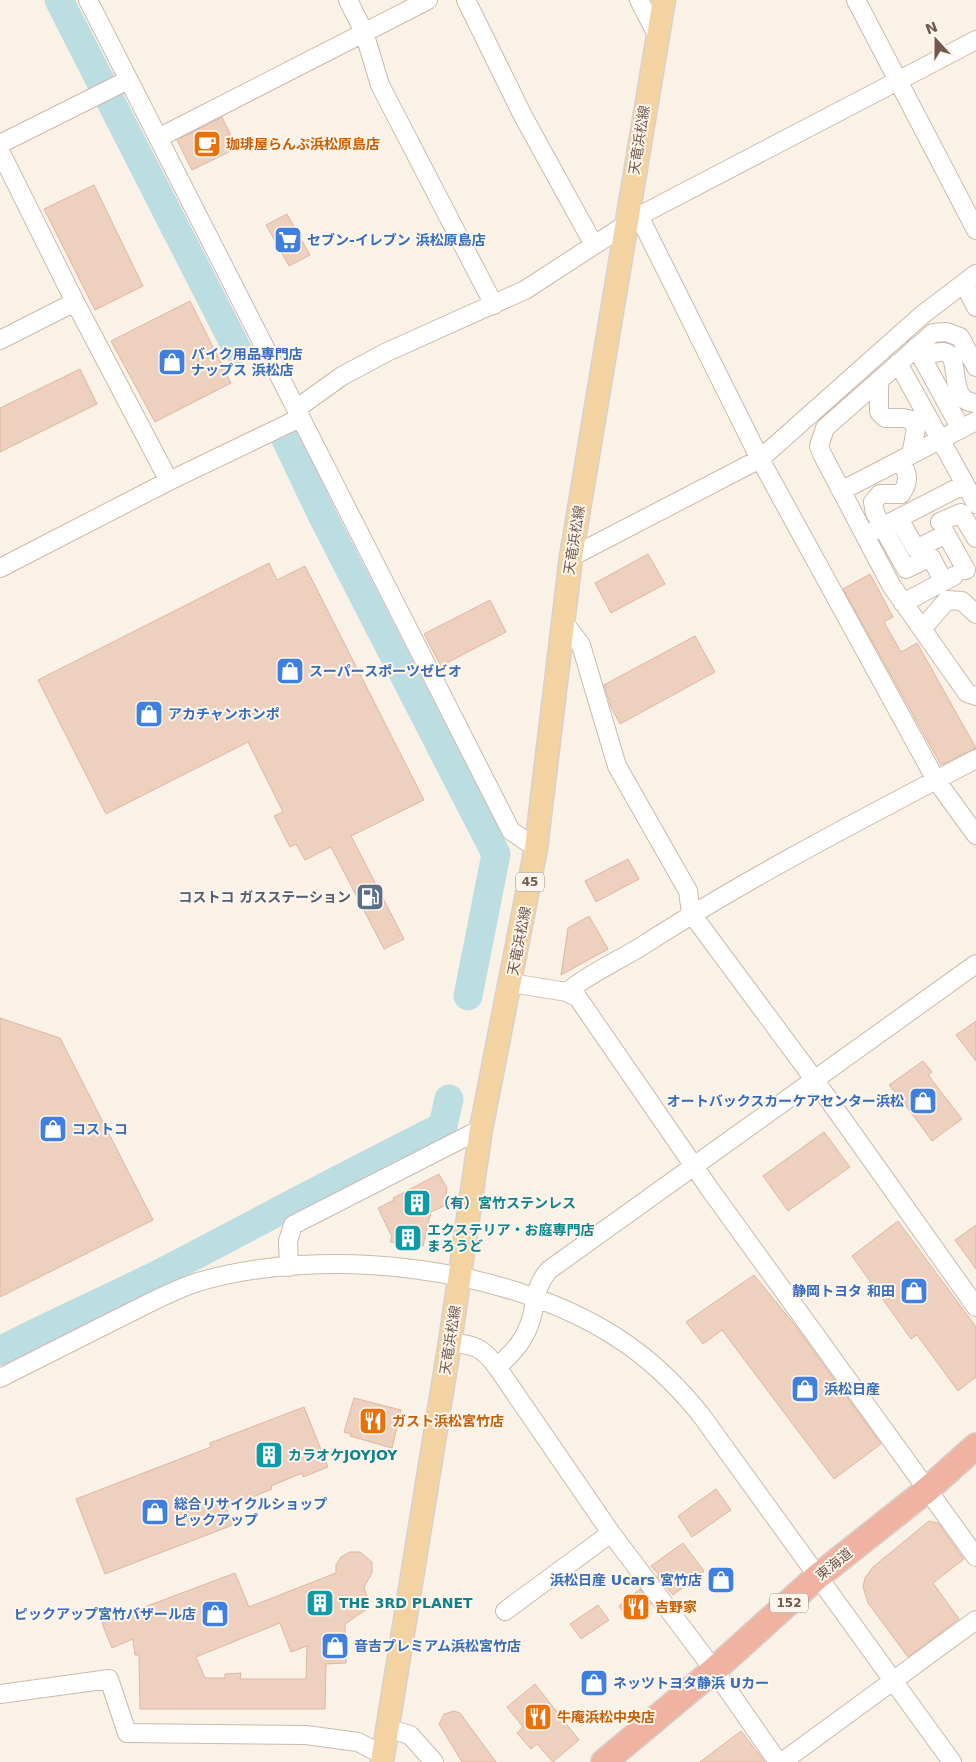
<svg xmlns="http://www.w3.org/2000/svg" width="976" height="1762" font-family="'DejaVu Sans','Noto Sans JP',sans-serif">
	<rect width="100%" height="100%" fill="#faf2e6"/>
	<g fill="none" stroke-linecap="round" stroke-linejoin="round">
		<path stroke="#bcdee2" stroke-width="29" d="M59 0 237 349
			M283 433 323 517 496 854 468 996
			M0 1351C61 1319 124 1293 184 1261 269 1216 354 1171 440 1128L443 1126 449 1099"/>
	</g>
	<path fill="#eed0bf" stroke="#dfb6a1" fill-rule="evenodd" d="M222 117 237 148 192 170 177 140Z
		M94 185 143 286 95 310 44 209Z
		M287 214 310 255 289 266 266 225Z
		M190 301 231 383 155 422 111 341Z
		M80 369 97 404 0 452V408Z
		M648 554 665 584 611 613 595 583Z
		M269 563 277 580 305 566 424 800 351 836 404 939 384 949 331 847 305 860 296 844 290 847 274 816 283 812 248 742 106 814 38 680Z
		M870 574 893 617 884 622 901 652 917 643 976 748 941 765 843 589Z
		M490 600 506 632 441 666 424 634Z
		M695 636 715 672 620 724 611 707 604 685Z
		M628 859 639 879 596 902 585 881Z
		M589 916 608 949 561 975 568 928Z
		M0 1018 60 1038 153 1220 0 1297Z
		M976 1021V1061L956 1035Z
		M923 1061 932 1072 928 1075 962 1119 932 1141 904 1103 894 1098 896 1093 889 1085Z
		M824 1132 850 1167 788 1211 763 1176Z
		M439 1174 447 1188 444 1206 431 1212 423 1246 390 1242 392 1237 378 1208 394 1200 393 1198Z
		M898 1221 976 1327V1377L958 1391 917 1335 911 1339 852 1256Z
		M976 1225V1269L955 1240Z
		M754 1275 794 1324 881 1444 834 1479 722 1330 703 1344 686 1322Z
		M354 1398 401 1410 392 1448 350 1436 351 1434 344 1432Z
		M304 1407 328 1467 303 1477 302 1473 271 1486 272 1489 226 1508 233 1525 105 1574 76 1499 211 1447 210 1443Z
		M716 1489 731 1510 692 1537 678 1516Z
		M929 1521 938 1523 964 1559 933 1583 959 1619 908 1657 868 1603 863 1587 865 1578 873 1567Z
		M683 1543 704 1571 673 1595 657 1576 659 1575 651 1566Z
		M350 1552H360L372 1562V1573L364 1587 370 1607 345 1624 346 1663 326 1664 325 1709H140L139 1655H135L133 1639 112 1648 102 1623 235 1573 249 1607 336 1573V1565L341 1557ZM280 1623 291 1652 307 1646 306 1679H240L241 1673 225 1674V1678H205L196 1657Z
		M640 1589 651 1604 630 1621 619 1606Z
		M598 1605 609 1620 581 1639 570 1624Z
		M535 1684 579 1740 553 1762 537 1744 531 1749 517 1733 523 1727 507 1707Z
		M454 1711 460 1713 496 1762H462L439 1724 444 1714Z
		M741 1731 765 1762H700Z"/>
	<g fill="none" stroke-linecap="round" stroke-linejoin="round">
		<defs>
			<path id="minor" d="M88 0 511 831 536 848
				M348 0 364 32 380 85 494 305
				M466 0 523 116 594 245
				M639 0 657 35
				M856 0 976 230
				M158 138 428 0
				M0 144 128 80
				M0 151 75 302 169 481
				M639 216 760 459 936 780 976 835
				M964 283 976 307
				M0 340 75 302
				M916 347 961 429
				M922 358C976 331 937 401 976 403
				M898 363 976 504
				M976 367 960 337 946 332 933 333 825 428 819 446 822 454 891 585 967 693 976 696
				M879 380V412L885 418H903L912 420 916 429 911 455
				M296 409 342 376 387 352 525 290 639 216 976 40
				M901 460C908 474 910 481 901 494H880L873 502 875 513 906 569 931 557 943 581
				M841 491 976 421
				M899 519 916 549 946 534 966 570
				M940 522 961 513 976 538
				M872 532 965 484
				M571 557 760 459 922 315 976 274
				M0 568 169 481 300 418
				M903 603 954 576
				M563 621 581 645 617 766 688 891 691 913 814 1079 976 1307
				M922 629 947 600 962 601 976 614
				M511 983 567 992C591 972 619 961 645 944 751 876 864 818 976 759
				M567 992 578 998 709 1188 976 1557
				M289 1267 288 1241 293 1225 481 1129
				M450 1342C475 1345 482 1347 497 1367L611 1533 714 1670 778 1762
				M497 1367C514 1352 526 1339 532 1316 536 1299 536 1284 549 1270L976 964
				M0 1378C39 1358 78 1339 117 1319 144 1306 170 1291 198 1282 324 1245 506 1266 616 1337 649 1358 677 1385 701 1415L952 1762
				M505 1611 611 1533
				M0 1694 109 1679 127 1733 306 1735 358 1742 383 1755
				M386 1728 410 1735 434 1762
				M782 1762 976 1620"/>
			<path id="major" d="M382 1762 450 1342 481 1129 536 848 571 557 664 0"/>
			<path id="highway" d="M604 1762 714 1670 817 1577 928 1489 976 1446"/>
		</defs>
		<use href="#minor" stroke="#cbb9ad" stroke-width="20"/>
		<use href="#major" stroke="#d8d0cd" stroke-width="25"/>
		<use href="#highway" stroke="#d8d0cd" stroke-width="28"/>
		<use href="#minor" stroke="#fff" stroke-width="18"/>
		<use href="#major" stroke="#f4d3a3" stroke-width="22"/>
		<use href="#highway" stroke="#f0b3a1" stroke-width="25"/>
	</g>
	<defs>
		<symbol id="cafe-square" viewBox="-11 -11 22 22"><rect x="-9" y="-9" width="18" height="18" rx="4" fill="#e8710a" stroke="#fef6ec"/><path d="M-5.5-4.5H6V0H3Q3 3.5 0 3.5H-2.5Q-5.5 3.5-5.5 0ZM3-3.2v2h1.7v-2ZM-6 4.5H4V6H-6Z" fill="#fff"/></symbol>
		<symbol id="supermarket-square" viewBox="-11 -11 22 22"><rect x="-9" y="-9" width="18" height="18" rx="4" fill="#3f7fe0" stroke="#fef6ec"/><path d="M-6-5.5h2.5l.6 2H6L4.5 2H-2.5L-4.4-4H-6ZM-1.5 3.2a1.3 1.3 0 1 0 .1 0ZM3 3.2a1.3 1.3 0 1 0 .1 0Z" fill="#fff"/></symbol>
		<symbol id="shop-square" viewBox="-11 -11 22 22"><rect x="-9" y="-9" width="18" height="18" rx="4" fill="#3f7fe0" stroke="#fef6ec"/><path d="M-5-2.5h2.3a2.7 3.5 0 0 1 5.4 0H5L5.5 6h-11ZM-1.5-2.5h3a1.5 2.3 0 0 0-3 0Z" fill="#fff"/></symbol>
		<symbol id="fuel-square" viewBox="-11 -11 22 22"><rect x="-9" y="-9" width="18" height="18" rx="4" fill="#5c6f8a" stroke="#fef6ec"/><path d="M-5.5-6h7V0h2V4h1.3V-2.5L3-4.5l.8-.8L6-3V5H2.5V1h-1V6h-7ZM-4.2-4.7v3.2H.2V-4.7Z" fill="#fff"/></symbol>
		<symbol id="building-square" viewBox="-11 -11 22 22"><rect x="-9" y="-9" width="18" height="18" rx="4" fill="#0f9aa8" stroke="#fef6ec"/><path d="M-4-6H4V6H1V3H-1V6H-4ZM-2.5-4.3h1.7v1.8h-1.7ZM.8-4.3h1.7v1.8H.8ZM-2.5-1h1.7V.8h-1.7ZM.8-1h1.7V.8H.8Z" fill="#fff"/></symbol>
		<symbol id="restaurant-square" viewBox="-11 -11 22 22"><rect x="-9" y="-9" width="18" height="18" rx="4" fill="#e8710a" stroke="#fef6ec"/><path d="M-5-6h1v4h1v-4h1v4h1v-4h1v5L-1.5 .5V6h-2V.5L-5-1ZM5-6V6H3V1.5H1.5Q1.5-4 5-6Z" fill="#fff"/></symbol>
	</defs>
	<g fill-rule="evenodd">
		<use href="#cafe-square" x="191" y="128" width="32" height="32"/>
		<use href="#supermarket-square" x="272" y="224" width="32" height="32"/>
		<use href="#shop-square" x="156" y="346" width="32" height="32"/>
		<use href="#shop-square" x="274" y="655" width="32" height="32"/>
		<use href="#shop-square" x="133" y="698" width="32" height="32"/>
		<use href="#fuel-square" x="354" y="881" width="32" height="32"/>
		<use href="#shop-square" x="907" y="1085" width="32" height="32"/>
		<use href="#shop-square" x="37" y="1113" width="32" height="32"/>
		<use href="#building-square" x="401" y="1187" width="32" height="32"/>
		<use href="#building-square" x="392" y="1222" width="32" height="32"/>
		<use href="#shop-square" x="898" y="1275" width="32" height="32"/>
		<use href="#shop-square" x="789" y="1373" width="32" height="32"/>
		<use href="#restaurant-square" x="357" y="1405" width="32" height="32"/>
		<use href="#building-square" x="253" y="1439" width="32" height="32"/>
		<use href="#shop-square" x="139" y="1496" width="32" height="32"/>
		<use href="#shop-square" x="705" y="1564" width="32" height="32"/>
		<use href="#building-square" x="304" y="1587" width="32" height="32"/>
		<use href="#restaurant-square" x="620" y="1591" width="32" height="32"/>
		<use href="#shop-square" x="199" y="1598" width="32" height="32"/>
		<use href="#shop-square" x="319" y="1630" width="32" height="32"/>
		<use href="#shop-square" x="578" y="1667" width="32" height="32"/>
		<use href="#restaurant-square" x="522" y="1701" width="32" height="32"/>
	</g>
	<g text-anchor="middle" stroke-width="4" stroke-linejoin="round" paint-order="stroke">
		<g fill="#fef6ec" stroke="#9c877d" stroke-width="1">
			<rect x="516" y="872.5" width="28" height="19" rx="4"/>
			<rect x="770" y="1593.5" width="38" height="19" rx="4"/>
		</g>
		<g font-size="12" font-weight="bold" fill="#72584d">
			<text x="530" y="886">45</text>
			<text x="789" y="1607">152</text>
		</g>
		<g font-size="14" fill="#72584d" stroke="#fef6ec">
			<text transform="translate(639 140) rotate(-81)" y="5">天竜浜松線</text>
			<text transform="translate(574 540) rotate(-81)" y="5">天竜浜松線</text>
			<text transform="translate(519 941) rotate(-79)" y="5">天竜浜松線</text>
			<text transform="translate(450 1340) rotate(-81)" y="5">天竜浜松線</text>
			<text transform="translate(834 1564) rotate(-39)" y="5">東海道</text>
		</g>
		<g font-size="14" font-weight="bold" fill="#c56008" stroke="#fef6ec" text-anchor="start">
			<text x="226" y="149">珈琲屋らんぷ浜松原島店</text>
			<text x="392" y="1426">ガスト浜松宮竹店</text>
			<text x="655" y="1612">吉野家</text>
			<text x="557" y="1722">牛庵浜松中央店</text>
		</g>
		<g font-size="14" font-weight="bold" fill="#366cbe" stroke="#fef6ec" text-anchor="start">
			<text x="307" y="245">セブン‐イレブン 浜松原島店</text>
			<text x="191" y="359">バイク用品専門店<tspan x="191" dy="16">ナップス 浜松店</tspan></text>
			<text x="309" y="676">スーパースポーツゼビオ</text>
			<text x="168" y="719">アカチャンホンポ</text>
			<text x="904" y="1106" text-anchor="end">オートバックスカーケアセンター浜松</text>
			<text x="72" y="1134">コストコ</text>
			<text x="895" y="1296" text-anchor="end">静岡トヨタ 和田</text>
			<text x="824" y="1394">浜松日産</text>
			<text x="174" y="1509">総合リサイクルショップ<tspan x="174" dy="16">ピックアップ</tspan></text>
			<text x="702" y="1585" text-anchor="end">浜松日産 Ucars 宮竹店</text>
			<text x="196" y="1619" text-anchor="end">ピックアップ宮竹バザール店</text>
			<text x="354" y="1651">音吉プレミアム浜松宮竹店</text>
			<text x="613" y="1688">ネッツトヨタ静浜 Uカー</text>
		</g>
		<g font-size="14" font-weight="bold" fill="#4e5e75" stroke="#fef6ec" text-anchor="end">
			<text x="351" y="902">コストコ ガスステーション</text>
		</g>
		<g font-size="14" font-weight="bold" fill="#0d838f" stroke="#fef6ec" text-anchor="start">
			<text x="436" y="1208">（有）宮竹ステンレス</text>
			<text x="427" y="1235">エクステリア・お庭専門店<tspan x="427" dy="16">まろうど</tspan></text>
			<text x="288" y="1460">カラオケJOYJOY</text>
			<text x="339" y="1608">THE 3RD PLANET</text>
		</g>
	</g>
	<g transform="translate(936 40) rotate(339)" stroke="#fef6ec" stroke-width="4" paint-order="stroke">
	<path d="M0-4L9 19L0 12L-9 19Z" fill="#72584d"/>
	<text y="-8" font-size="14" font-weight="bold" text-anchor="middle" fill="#72584d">N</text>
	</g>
</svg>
